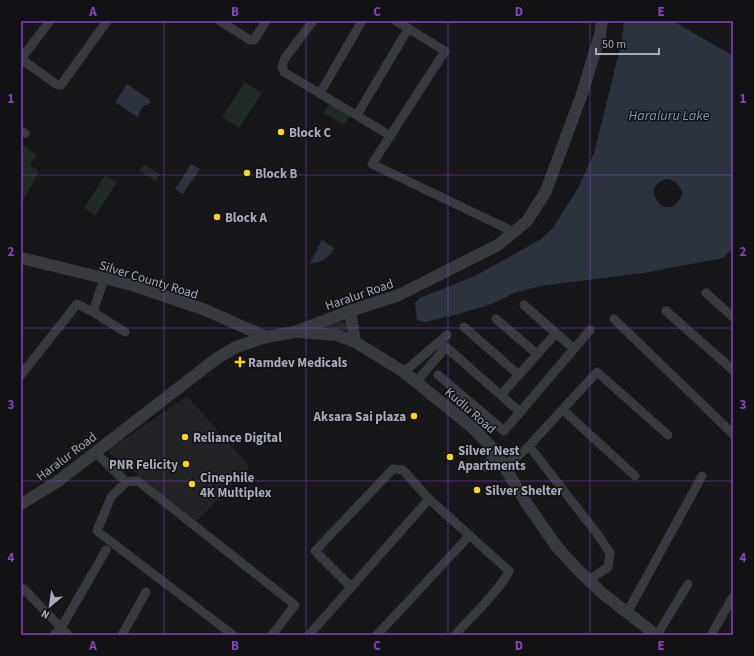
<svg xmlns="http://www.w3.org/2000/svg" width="754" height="656" font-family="'Source Sans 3',sans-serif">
	<rect width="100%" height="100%" fill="#171719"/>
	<path fill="#232326" d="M187 396 250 467 197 521 107 451Z"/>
	<path fill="#202923" d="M245 82 262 93 239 128 222 117Z
		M330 103 350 115 344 125 324 113Z
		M21 143 37 156 30 164 39 172 21 204Z
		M144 164 160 174 156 181 139 171Z
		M105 175 117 182 95 216 84 208Z
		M342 321 346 324V331L342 333 316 328Z"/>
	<path fill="#2c333e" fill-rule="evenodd" d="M624 21H673L733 56V248L723 258 643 273 540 286 514 293 492 304 455 315 425 322 417 320 415 303 420 298 477 275 541 239 553 228 578 188 594 153 622 40ZM668 179C678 181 687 192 678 202 662 221 639 183 668 179Z
		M127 84 149 99 150 102 147 105H144L137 117 115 102Z
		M191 164 200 169 183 194 175 189Z
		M322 240 334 248C329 258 322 263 310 263Z"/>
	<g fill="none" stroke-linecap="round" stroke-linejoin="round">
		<path stroke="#393a40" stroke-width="9" d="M220 21 250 40H254L266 21
			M313 21 285 58 282 67 284 72 391 136
			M396 21 445 51 372 164 514 232
			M21 59 56 84 61 85 107 21
			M21 59 50 21
			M320 93 362 21
			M357 115 408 29
			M21 131 25 133
			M706 293 733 317
			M524 305 574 349
			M666 311 733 370
			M93 312 125 332
			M496 319 537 354
			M614 319 733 434
			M464 327 519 375
			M404 372 447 335
			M21 375 77 304 93 312 104 279
			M438 375 504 431 590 330
			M416 382 446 347 520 412
			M501 395 556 333
			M563 410 635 476
			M529 446 598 535 610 553 608 567 589 580
			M95 452 126 482
			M504 465 517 457 529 446 597 372 668 435
			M485 467 496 453
			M351 587 315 551 393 469 403 470 429 499 509 571C501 589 469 619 455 635
			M21 592 24 589 68 635
			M627 613 702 476
			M54 635 61 628 106 550
			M122 635 146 592
			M233 635 97 531 111 497 126 482 138 481 295 605 272 635
			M309 635 429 499
			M377 635 470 535
			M657 635 688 584
			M711 635 733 597"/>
		<path stroke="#393a40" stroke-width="12" d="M21 258 132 285 203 309 266 337
			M350 311 355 342
			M299 332 337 335 355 342 404 372 473 428 495 451 525 501 557 547 577 569 602 593 656 635
			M21 504 57 482 216 359 236 347 266 337 294 332 350 311 399 295 498 245 527 221 546 191 553 172 582 94 600 35 602 21"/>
	</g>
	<path fill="none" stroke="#8445be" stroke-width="1" stroke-opacity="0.55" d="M164 21V635M306 21V635M448 21V635M590 21V635M21 175H733M21 328H733M21 481H733"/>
	<g fill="#fed42a" stroke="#121214" stroke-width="1.5">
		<circle cx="281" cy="132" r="4"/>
		<circle cx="247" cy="173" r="4"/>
		<circle cx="217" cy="217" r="4"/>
		<path d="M238 356h4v4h4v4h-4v4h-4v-4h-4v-4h4z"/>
		<circle cx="414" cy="416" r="4"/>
		<circle cx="185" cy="437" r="4"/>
		<circle cx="450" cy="457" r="4"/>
		<circle cx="186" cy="464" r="4"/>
		<circle cx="192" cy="484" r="4"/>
		<circle cx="477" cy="490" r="4"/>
	</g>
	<g text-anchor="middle" stroke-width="3" stroke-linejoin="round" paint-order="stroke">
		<g font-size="13" font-weight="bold" fill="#a8abba" stroke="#121214" text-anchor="start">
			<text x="289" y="137">Block C</text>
			<text x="255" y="178">Block B</text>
			<text x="225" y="222">Block A</text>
			<text x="248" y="367">Ramdev Medicals</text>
			<text x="406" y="421" text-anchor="end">Aksara Sai plaza</text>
			<text x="193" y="442">Reliance Digital</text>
			<text x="458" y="455">Silver Nest<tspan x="458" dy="15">Apartments</tspan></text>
			<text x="178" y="469" text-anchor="end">PNR Felicity</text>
			<text x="200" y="482">Cinephile<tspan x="200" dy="15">4K Multiplex</tspan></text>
			<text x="485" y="495">Silver Shelter</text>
		</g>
		<g font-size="13" fill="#a8abba" stroke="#121214">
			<text transform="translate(149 279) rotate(17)" y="5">Silver County Road</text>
			<text transform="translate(359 294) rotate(-19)" y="5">Haralur Road</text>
			<text transform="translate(471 410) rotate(41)" y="5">Kudlu Road</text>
			<text transform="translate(66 456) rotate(-37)" y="5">Haralur Road</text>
		</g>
		<g font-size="14" font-style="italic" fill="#7d94b7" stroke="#121214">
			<text x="669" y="120">Haraluru Lake</text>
		</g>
	</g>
	<rect width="754" height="656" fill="none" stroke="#121214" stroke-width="44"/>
	<g transform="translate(50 606) rotate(209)" stroke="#121214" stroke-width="3" paint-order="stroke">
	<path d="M0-3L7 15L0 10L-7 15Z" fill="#a8abba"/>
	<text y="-6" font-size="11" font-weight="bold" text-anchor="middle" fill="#a8abba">N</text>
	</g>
	<path d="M596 48v6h63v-6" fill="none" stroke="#a8abba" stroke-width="2"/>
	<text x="602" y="48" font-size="12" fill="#a8abba" stroke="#121214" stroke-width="3" paint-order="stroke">50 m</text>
	<rect x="22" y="22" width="710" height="612" fill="none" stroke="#8445be" stroke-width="1.5"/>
	<g font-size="13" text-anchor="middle" font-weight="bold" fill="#8445be">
		<text x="93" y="16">A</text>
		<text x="235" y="16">B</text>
		<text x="377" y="16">C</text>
		<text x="519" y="16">D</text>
		<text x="661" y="16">E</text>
		<text x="11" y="103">1</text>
		<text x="743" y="103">1</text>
		<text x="11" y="256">2</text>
		<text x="743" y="256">2</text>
		<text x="11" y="409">3</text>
		<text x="743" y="409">3</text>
		<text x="11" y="562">4</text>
		<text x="743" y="562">4</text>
		<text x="93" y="650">A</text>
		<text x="235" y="650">B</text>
		<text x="377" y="650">C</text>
		<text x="519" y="650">D</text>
		<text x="661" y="650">E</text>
	</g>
</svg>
